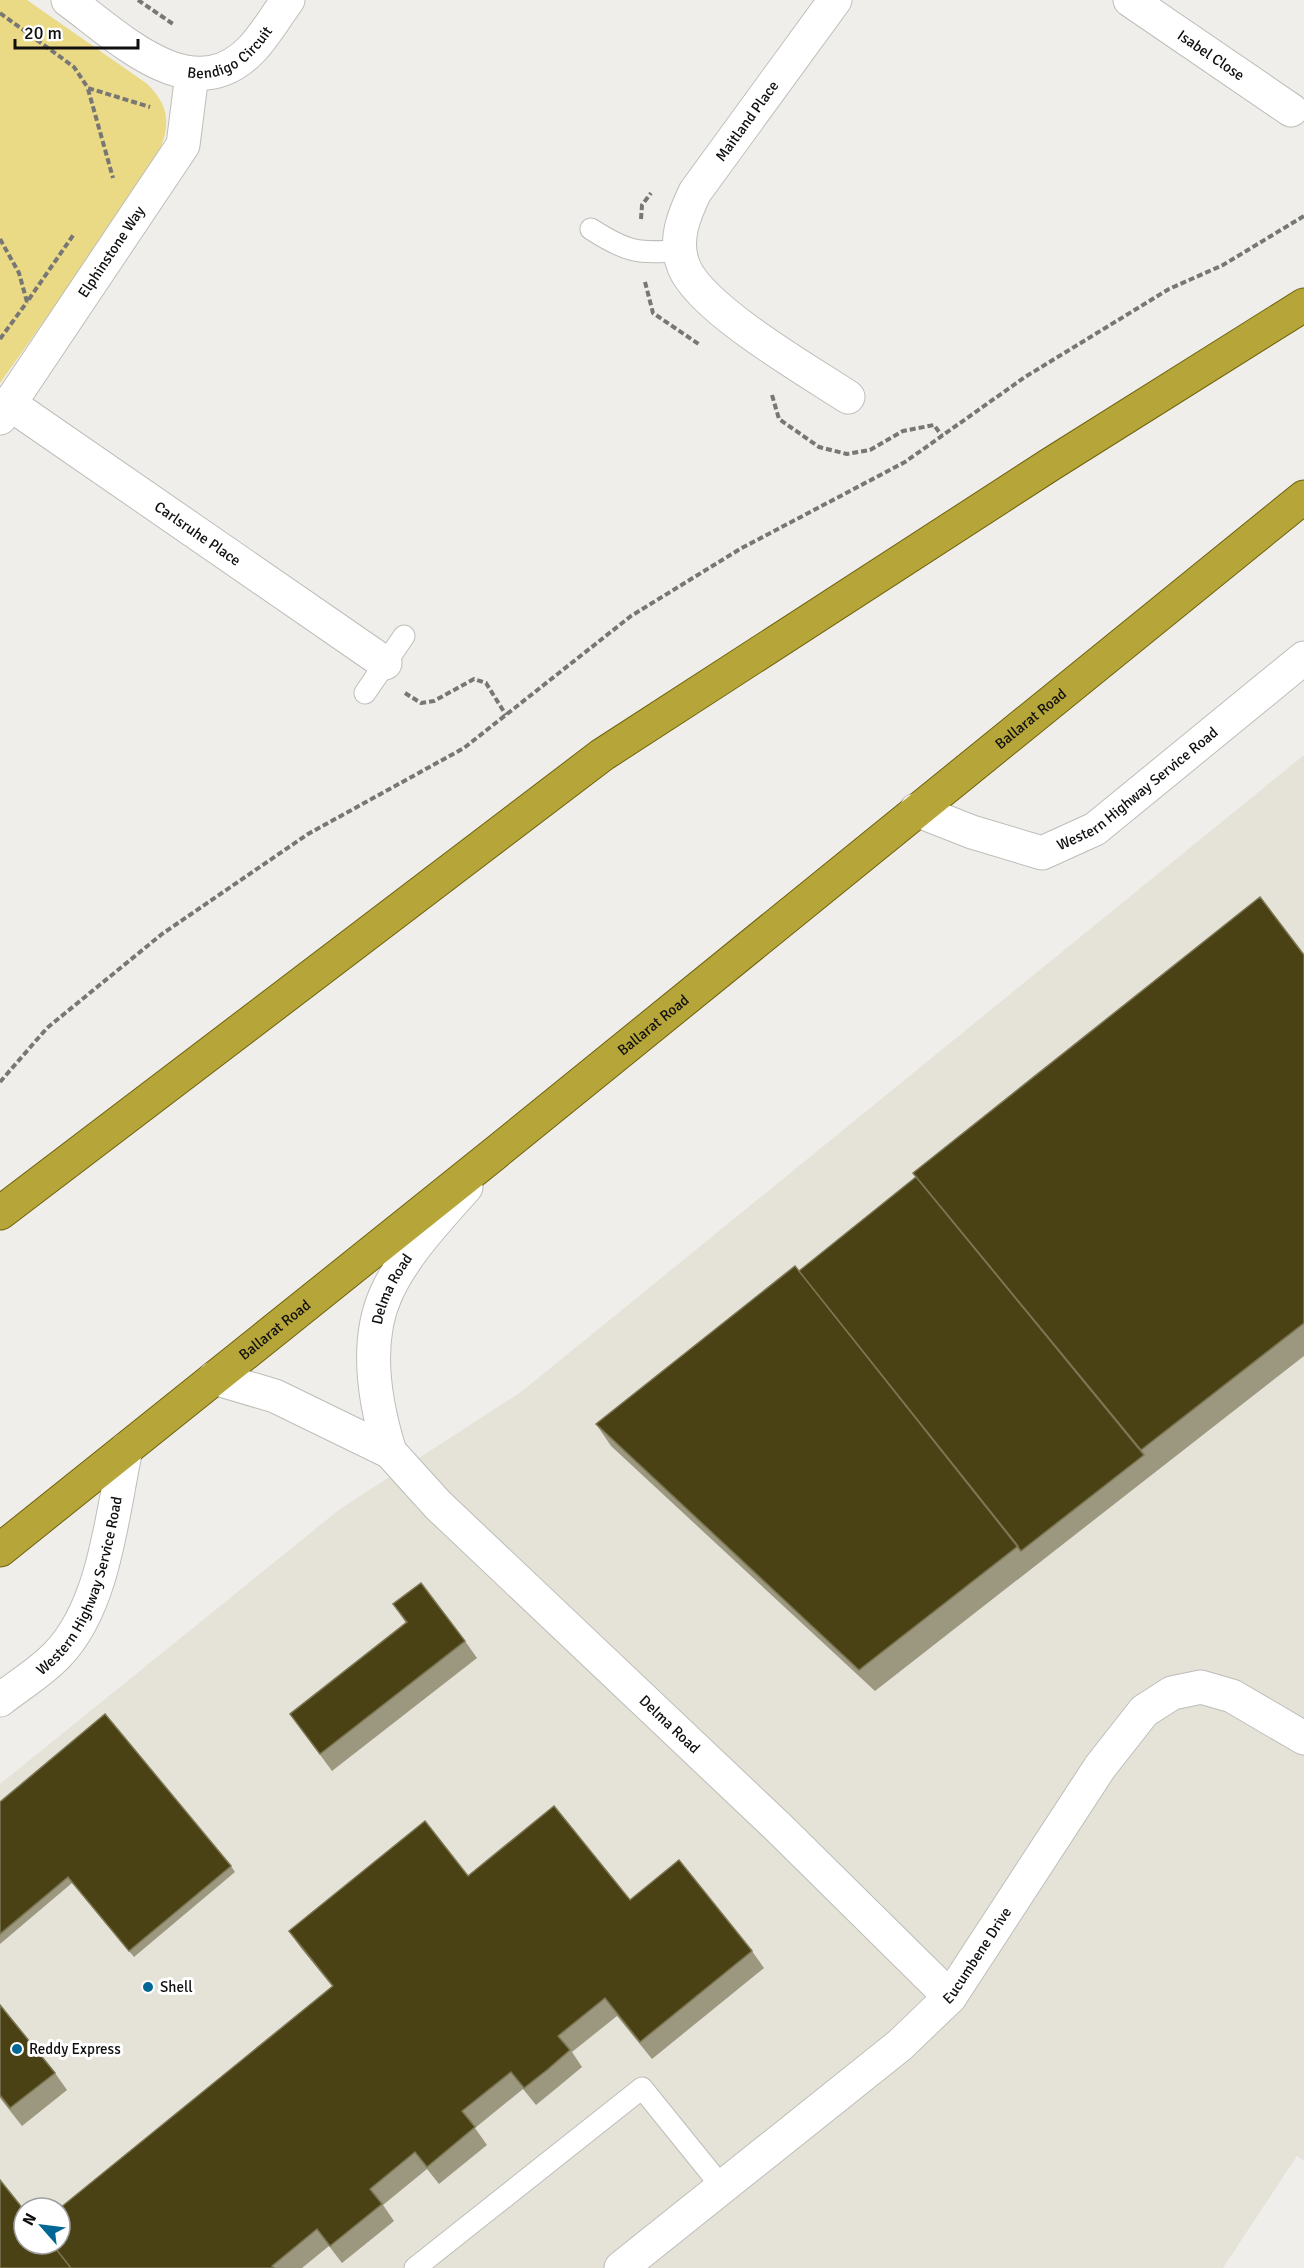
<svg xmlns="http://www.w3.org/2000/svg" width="1304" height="2268" font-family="Signika,sans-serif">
	<rect width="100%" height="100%" fill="#efeeeb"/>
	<path fill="#e5e3d8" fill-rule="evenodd" d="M1304 755V2161L1297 2156 1223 2268H0V1784L340 1509 521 1392ZM24 2208H60V2244H24Z"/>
	<path fill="#eada86" d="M0 0H27L146 83C180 114 165 141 147 176L0 383Z"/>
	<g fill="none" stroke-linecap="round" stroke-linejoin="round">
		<defs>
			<path id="service" d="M591 229C628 253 637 253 680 251
				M365 693 404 636
				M415 2268 642 2088 722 2187"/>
			<g id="minor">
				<path id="s1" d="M68 0C119 37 192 112 252 49 266 34 276 16 288 0"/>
				<path d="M835 0 695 192C684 215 673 241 684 267 701 309 807 370 848 397"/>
				<path id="s2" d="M1130 0 1291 110"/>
				<path id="s3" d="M10 404 385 663"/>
				<path id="s4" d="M0 418 183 145 192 74"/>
				<path id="s5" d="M916 810 972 832 1042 853 1095 829 1304 658"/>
				<path id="s6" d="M214 1378 275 1396 390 1452 438 1505 779 1828 950 1997"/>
				<path id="s7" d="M390 1452C375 1404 364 1343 386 1294 404 1254 437 1220 466 1187"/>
				<path id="s8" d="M0 1700C19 1685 41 1672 57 1655 105 1606 112 1513 126 1449"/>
				<path id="s9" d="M621 2268 900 2045 950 1997 1100 1767 1144 1711 1172 1693 1201 1687 1232 1696 1304 1738"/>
			</g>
			<g id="trunk">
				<path d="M0 1213 602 755 1051 464 1304 305"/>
				<path id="s10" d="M0 1550 493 1155 1304 497"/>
			</g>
		</defs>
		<use href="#service" stroke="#bdbdb9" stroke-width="23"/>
		<use href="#minor" stroke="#bdbdb9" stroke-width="35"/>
		<use href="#trunk" stroke="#70620b" stroke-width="35"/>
		<path stroke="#787775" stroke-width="4" stroke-dasharray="6 3" stroke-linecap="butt" d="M138 0 173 24
			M0 13 74 67 88 88 150 107
			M88 89 113 178
			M641 219 642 205 651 193
			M0 239 19 273 27 302 74 234
			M645 282 653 313 700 345
			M0 339 27 302
			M772 395 779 419 819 447 847 454 870 450 903 431 934 425 942 436
			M405 693 421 703 434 701 474 679 486 683 506 715
			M0 1082 47 1028 162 934 308 834 464 748 631 616 740 549 905 462 1025 377 1169 289 1223 265 1304 216"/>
		<use href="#service" stroke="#fff" stroke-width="21"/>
		<use href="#minor" stroke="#fff" stroke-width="33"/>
		<use href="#trunk" stroke="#b6a63a" stroke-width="33"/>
	</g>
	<path fill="#9c9880" d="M1304 955V1356L875 1691 611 1446 596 1424 799 1271Z
		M393 1604 465 1641 477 1658 332 1771 290 1714 406 1623Z
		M0 1802 231 1866 235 1872 134 1957 72 1883 0 1944Z
		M468 1876 630 1900 752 1951 764 1968 652 2059 617 2016 572 2052 582 2067 558 2087 536 2105 523 2089 475 2128 487 2145 439 2184 427 2169 383 2205 394 2221 342 2263 329 2246 302 2268H0L24 2244 332 1986 301 1948 289 1931Z
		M0 2005 55 2073 67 2090 22 2126 0 2098Z"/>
	<path fill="#4a4214" stroke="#7c7654" stroke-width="1.5" d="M1260 897 1304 955V1323L1141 1450 913 1173Z
		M916 1177 1144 1455 1021 1551 799 1271Z
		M795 1266 1018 1546 859 1670 596 1424Z
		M421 1583 465 1641 320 1754 290 1714 407 1622 393 1604Z
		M105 1714 231 1866 129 1951 68 1877 0 1934V1802Z
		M554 1806 630 1900 679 1860 752 1951 640 2042 605 1998 558 2036 570 2050 547 2070 524 2088 511 2072 462 2111 475 2127 427 2167 415 2152 370 2189 382 2204 330 2246 317 2229 272 2266 274 2268H71L52 2244H60V2208L333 1986 289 1931 425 1821 468 1876Z
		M0 2005 55 2073 10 2108 0 2095Z
		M0 2180 24 2210V2244H52L71 2268H0Z"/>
	<g fill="#016896" stroke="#fff" stroke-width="2">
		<circle cx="148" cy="1987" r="6"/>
		<circle cx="17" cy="2049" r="6"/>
	</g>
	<g text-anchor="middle" stroke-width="6" stroke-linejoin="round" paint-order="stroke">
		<g font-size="15" fill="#100f0e" stroke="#fff">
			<text dy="5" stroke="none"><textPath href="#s1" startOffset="190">Bendigo Circuit</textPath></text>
			<text dy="5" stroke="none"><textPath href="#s2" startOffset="98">Isabel Close</textPath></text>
			<text transform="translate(747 121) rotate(-54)" y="5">Maitland Place</text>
			<text dy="5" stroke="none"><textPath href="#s4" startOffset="200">Elphinstone Way</textPath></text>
			<text dy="5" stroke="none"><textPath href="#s3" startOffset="228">Carlsruhe Place</textPath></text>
			<text dy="5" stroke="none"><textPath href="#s10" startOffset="1324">Ballarat Road</textPath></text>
			<text dy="5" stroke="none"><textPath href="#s5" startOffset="249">Western Highway Service Road</textPath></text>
			<text dy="5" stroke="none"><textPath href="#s10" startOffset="838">Ballarat Road</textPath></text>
			<text dy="5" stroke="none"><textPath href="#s7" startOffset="168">Delma Road</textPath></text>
			<text dy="5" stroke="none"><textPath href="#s10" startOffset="352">Ballarat Road</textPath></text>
			<text dy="5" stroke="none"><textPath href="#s8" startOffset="146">Western Highway Service Road</textPath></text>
			<text dy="5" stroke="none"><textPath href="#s6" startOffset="582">Delma Road</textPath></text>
			<text dy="5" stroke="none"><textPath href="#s9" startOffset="476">Eucumbene Drive</textPath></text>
		</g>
		<g font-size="15" fill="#100f0e" stroke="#fff" text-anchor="start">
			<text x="160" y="1992">Shell</text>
			<text x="29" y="2054">Reddy Express</text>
		</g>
	</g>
	<g transform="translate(42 2226) rotate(298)"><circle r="28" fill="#ffffff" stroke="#9f9f9f" stroke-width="1.5"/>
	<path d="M0-4.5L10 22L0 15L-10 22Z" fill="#016896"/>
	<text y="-9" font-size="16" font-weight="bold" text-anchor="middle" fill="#100f0e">N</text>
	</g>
	<path d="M15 39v9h123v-9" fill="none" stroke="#100f0e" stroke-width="3"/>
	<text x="24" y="39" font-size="18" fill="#100f0e" stroke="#ffffff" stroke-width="4.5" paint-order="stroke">20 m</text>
</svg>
